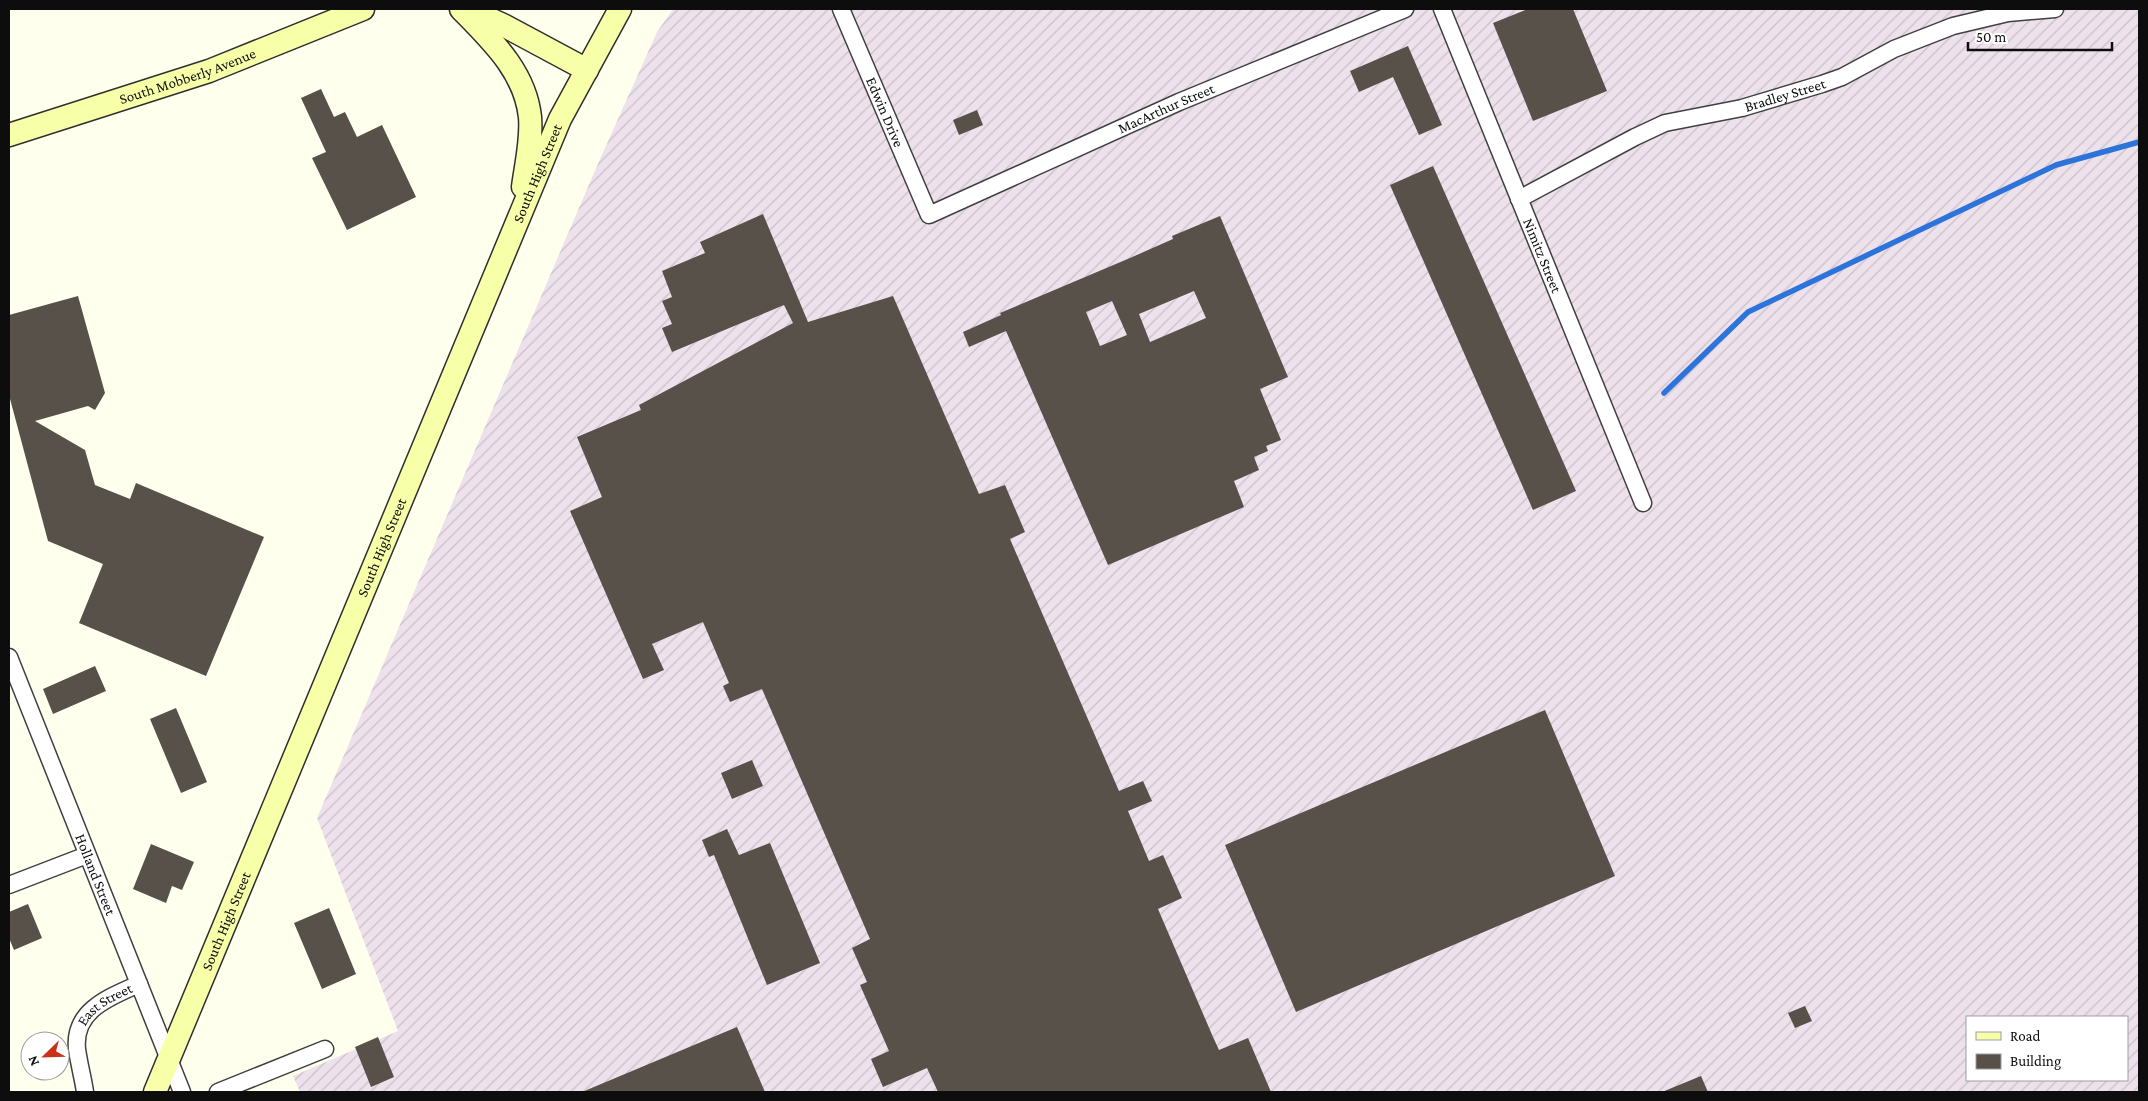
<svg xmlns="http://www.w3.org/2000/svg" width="2148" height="1101" font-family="'Crimson Pro',serif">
	<defs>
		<pattern id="industrial-furrows" width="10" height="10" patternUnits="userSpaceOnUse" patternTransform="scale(1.25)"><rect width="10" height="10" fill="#ede1ec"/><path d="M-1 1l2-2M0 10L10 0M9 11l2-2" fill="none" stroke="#cac0c9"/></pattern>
	</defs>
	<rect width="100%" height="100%" fill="#ffe"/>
	<path fill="url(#industrial-furrows)" fill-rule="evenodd" d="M673 9H2139V1092H300L293 1076 398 1031 317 818 600 159 657 32ZM1967 1017H2127V1080H1967Z"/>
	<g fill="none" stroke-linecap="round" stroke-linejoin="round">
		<path stroke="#2d74da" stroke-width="5.5" d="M1664 393 1748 312 2056 165 2139 142"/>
	</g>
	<path fill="#575149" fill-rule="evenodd" d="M1528 9H1573L1607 91 1533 121 1493 23Z
		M1408 46 1442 125 1419 135 1393 77 1359 92 1350 71Z
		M321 89 334 117 345 112 357 137 382 125 416 197 347 230 312 158 326 152 301 98Z
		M977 110 983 125 959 135 953 120Z
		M1433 166 1576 491 1533 510 1390 185Z
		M763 214 808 322 893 296 979 494 1005 485 1025 532 1010 539 1119 791 1143 781 1152 801 1128 811 1149 861 1163 855 1182 898 1158 909 1213 1037 1219 1050 1248 1038 1271 1092H938L927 1068 883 1087 871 1059 889 1051 860 985 867 982 852 948 870 939 762 689 730 702 723 686 729 683 703 622 652 644 664 670 643 679 570 511 602 497 577 437 641 410 639 405 793 323 784 305 672 352 662 328 672 324 662 301 672 297 662 271 705 253 700 242Z
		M1220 216 1288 377 1260 389 1281 440 1266 446 1268 451 1254 457 1259 470 1234 481 1244 507 1108 565 1006 331 969 347 963 332 1001 315 1000 313 1130 258 1173 239 1172 236ZM1194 291 1206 318 1150 342 1139 314ZM1112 301 1127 335 1100 346 1086 312Z
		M78 296 105 393 95 410 88 406 35 421 85 450 95 485 130 499 136 483 264 537 206 676 79 623 103 564 48 541 9 395V315Z
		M95 666 106 691 53 714 43 689Z
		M176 708 207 782 181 793 150 719Z
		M1545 710 1615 876 1296 1012 1225 845Z
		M752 760 763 786 732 799 721 773Z
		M727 829 739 855 770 843 820 963 767 985 714 855 709 857 702 840Z
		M151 844 194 862 182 890 172 886 166 903 133 889Z
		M28 904 42 938 14 950 9 938V912Z
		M329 908 356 974 322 989 294 923Z
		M1805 1006 1812 1021 1795 1028 1788 1013Z
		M737 1027 765 1092H582Z
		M378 1037 394 1077 371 1087 355 1047Z
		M1701 1076 1708 1092H1662Z"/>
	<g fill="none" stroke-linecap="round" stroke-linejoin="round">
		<defs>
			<g id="street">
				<path id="s1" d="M841 9 929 215 1179 102 1405 9"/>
				<path id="s2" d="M1442 9 1643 503"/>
				<path id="s3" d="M1519 199 1635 137 1665 123 1742 108 1822 84 1842 77 1894 49 1953 26 2008 13 2055 9"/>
				<path id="s4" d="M9 657 182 1092"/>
				<path d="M9 885 87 855"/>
				<path id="s5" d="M85 1092C83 1078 79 1064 77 1049 73 1010 110 997 139 984"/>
				<path d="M218 1092 325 1049"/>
			</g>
			<g id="secondary">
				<path d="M461 9C491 40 525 71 530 117 532 140 526 164 523 187"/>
				<path d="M468 9 503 25 587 70"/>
				<path id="s6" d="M9 135 209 71 363 9"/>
				<path id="s7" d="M155 1092 560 119 620 9"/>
			</g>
		</defs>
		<use href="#street" stroke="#404040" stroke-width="19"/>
		<use href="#secondary" stroke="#2f2f2f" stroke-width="25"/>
		<use href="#street" stroke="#fff" stroke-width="16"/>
		<use href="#secondary" stroke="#f8ffa9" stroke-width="22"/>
	</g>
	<g text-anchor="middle" stroke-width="5" stroke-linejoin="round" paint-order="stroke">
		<g font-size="15" fill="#0d0d0d" stroke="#fff">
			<text dy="5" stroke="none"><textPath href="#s6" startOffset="188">South Mobberly Avenue</textPath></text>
			<text dy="5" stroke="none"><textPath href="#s3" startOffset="288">Bradley Street</textPath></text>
			<text dy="5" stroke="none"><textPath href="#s1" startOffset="484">MacArthur Street</textPath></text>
			<text dy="5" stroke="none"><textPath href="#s1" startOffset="112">Edwin Drive</textPath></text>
			<text dy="5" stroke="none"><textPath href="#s7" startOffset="995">South High Street</textPath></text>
			<text dy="5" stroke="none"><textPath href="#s2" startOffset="266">Nimitz Street</textPath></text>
			<text dy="5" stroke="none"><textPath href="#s7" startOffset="590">South High Street</textPath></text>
			<text dy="5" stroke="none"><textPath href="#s4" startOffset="234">Holland Street</textPath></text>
			<text dy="5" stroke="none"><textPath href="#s7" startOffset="185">South High Street</textPath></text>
			<text dy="5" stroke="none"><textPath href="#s5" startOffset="101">East Street</textPath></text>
		</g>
	</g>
	<rect width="2148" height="1101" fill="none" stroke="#0d0d0d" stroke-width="20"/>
	<rect x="1966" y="1016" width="162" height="65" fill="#ffffff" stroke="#9e9e9e"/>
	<rect x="1976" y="1032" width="25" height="8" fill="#f8ffa9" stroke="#9e9e9e"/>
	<text x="2010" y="1041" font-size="15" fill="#0d0d0d">Road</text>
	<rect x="1976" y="1054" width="25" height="15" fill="#575149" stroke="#9e9e9e"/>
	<text x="2010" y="1066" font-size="15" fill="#0d0d0d">Building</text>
	<g transform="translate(45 1056) rotate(247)"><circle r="24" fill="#ffffff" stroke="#9e9e9e"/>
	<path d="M0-4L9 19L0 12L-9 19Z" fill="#ca3118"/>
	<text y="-8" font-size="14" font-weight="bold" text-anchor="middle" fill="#0d0d0d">N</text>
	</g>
	<path d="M1968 42v8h144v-8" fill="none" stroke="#0d0d0d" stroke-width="2.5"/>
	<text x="1976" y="42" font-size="15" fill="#0d0d0d" stroke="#ffffff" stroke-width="4" paint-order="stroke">50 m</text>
</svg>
